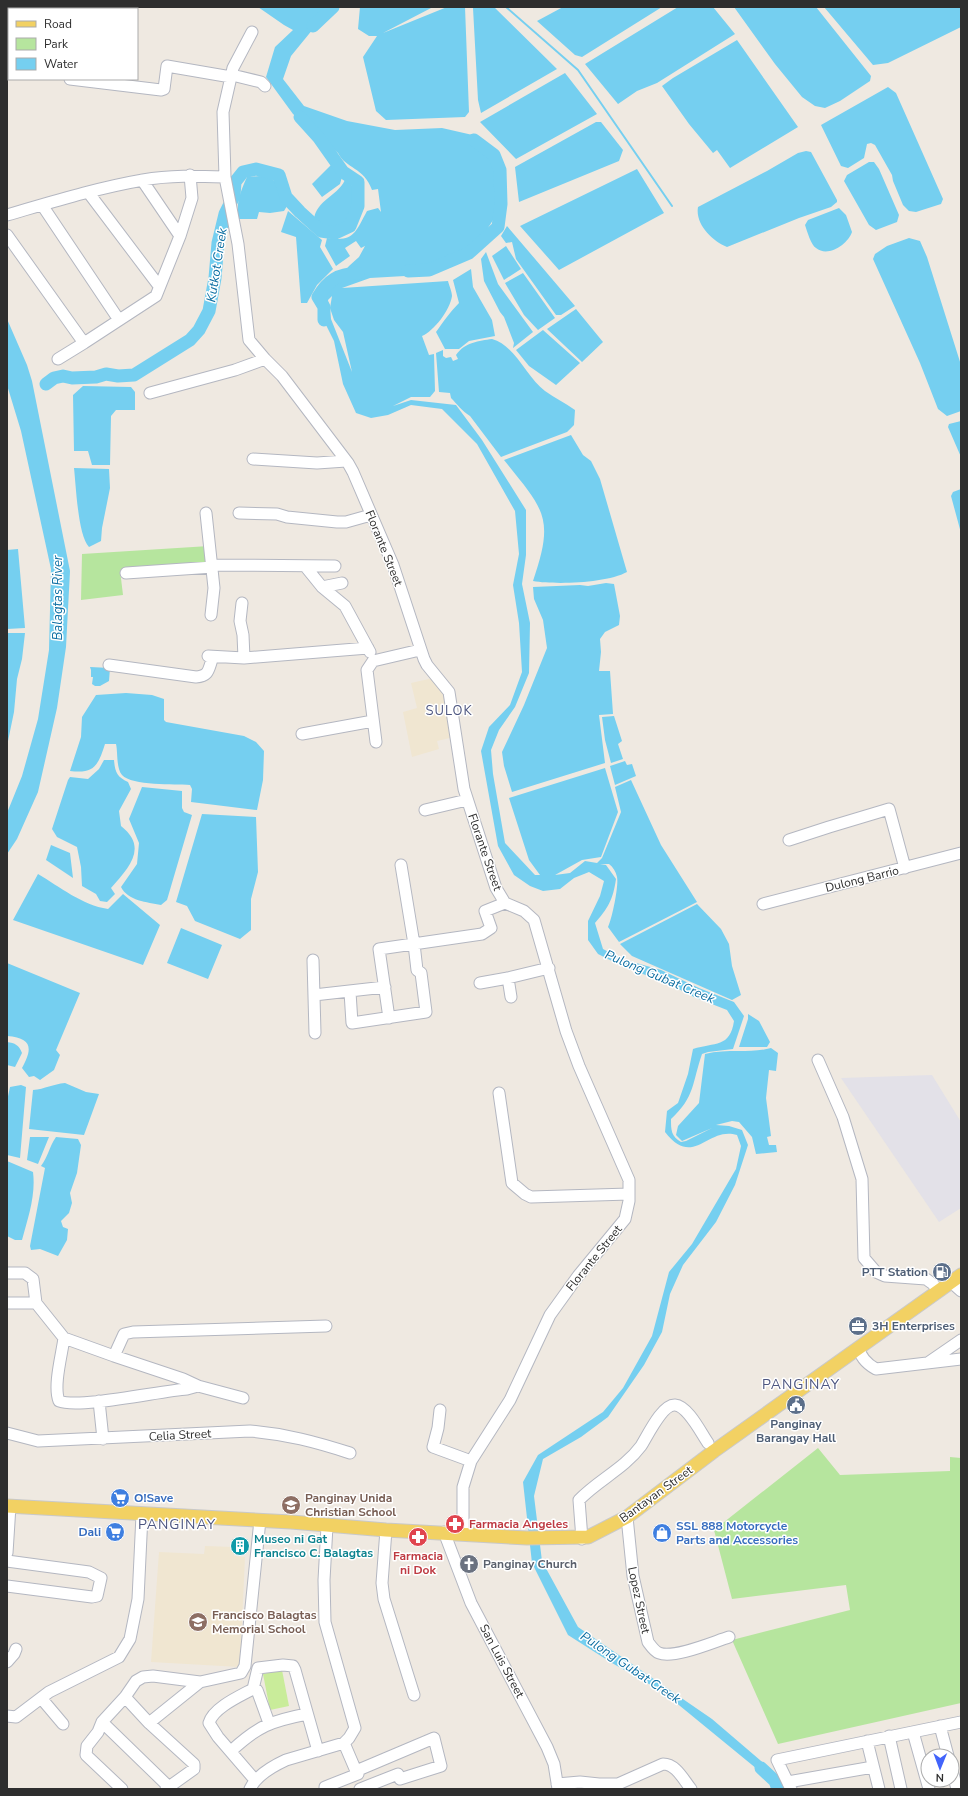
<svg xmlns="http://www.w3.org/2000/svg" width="968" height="1796" font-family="'Nunito Sans',sans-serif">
	<rect width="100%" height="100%" fill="#efe9e1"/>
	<path fill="#e3e1e8" d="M932 1075 961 1122V1208L939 1222 841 1078Z"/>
	<path fill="#f0e6d1" d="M433 678 444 690 454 737 437 741 439 749 412 757 403 712 417 708 411 683Z
		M205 1546 234 1547V1556L245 1557 240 1667 151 1662 159 1552 204 1554Z"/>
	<path fill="#b6e59e" d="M209 546 211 562 120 570 123 595 81 600 82 554Z
		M818 1448 840 1475 950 1471V1457L961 1458V1703L778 1744 732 1640 850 1610 846 1585 732 1599 714 1530Z"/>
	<path fill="#c9ec9a" d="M282 1670 289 1706 270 1710 263 1674Z"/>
	<path fill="#75cff0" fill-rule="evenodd" d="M258 7H331L291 56 283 79 304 106 347 121 395 130 442 128 477 136 494 159 501 197 495 217 484 234 463 258 443 266 405 276 370 278 342 288 448 281C449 285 452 292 452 296 450 310 434 331 422 336L429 355 434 354 435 391 430 397H411L393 406 411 400 456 405 482 440 526 510V555L522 584 530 623 529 673 515 707 499 730 491 750 493 774 505 843 535 875H540L529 860 509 798 605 768 618 812 601 857 582 860 555 875 570 873 585 861 597 863 602 858 621 812 615 787 631 780 661 845 697 902 619 942 608 927C612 919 619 885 617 877 616 872 613 867 609 864H600L606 865 616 879C613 900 608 908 595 923L603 949 622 959 661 970 699 988 734 1002 744 1016 733 1049 708 1052 702 1054C692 1083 695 1097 671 1119 671 1130 671 1136 681 1142L686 1141 712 1128 682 1141 676 1135 678 1126 699 1103 705 1054C727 1048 750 1054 771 1048L778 1053 776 1071 769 1070 766 1098 771 1136 767 1137 769 1145H776L777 1152 756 1154 752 1137 739 1122 732 1121 716 1125 729 1126 742 1130 748 1145 735 1185 716 1222 683 1265 670 1294 662 1332 644 1365 608 1417 581 1437 543 1459 534 1496 542 1561 578 1627 712 1719 767 1766 778 1789H775L774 1783 663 1692 612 1663 568 1635 532 1563 523 1482 538 1455 603 1412 623 1388 652 1336 669 1272 692 1244 736 1169 741 1146 737 1135C707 1126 694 1169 665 1132L667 1111 678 1103 688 1074 693 1049C715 1042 730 1048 734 1021L727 1010 694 997 671 985 620 965 598 954 588 940V921L600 896 604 881 589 872 574 878 560 889 543 891 530 886 514 875 498 846 481 751 489 727 510 705 522 672 519 623 513 585 519 554 515 511 477 444 442 409 411 405 388 415 371 418 356 413 343 384 334 341 321 315V300L349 266 359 257 365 246 361 248 356 241 345 248 350 256 336 266 325 246 327 238C354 242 355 233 367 211L378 208 381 212 378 189 372 190C364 167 346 169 338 153L293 114 266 77 275 47 293 30 284 25ZM332 296 330 308 334 320 343 332 352 372 331 319 328 300Z
		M360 7H433L383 33 447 7H465L469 112 465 117 386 120 376 111 363 57 377 36H369L358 29Z
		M494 7 557 69 481 113 478 100 473 8Z
		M563 7H662L582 57 575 55 537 21Z
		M678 7H713L735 34 657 83 637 91 618 104 585 64Z
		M734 7H816L871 76 870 81 840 101 825 108 815 106 802 97 775 64Z
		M824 7H961V27L888 63 873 65Z
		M737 40 798 127 730 168 717 150 713 153 689 124 662 86 673 78Z
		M565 73 597 114 516 159 480 122Z
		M888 87 896 93 943 199 941 204 916 212 909 211 903 205 893 181 892 175 875 145 871 143 867 144 864 158 848 168 841 166 821 125Z
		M596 122H601L623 150 619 161 519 202 515 167Z
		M806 151 811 152 837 200V202L831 207 799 218 727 247C712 241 695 224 698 207L767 171 798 153Z
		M869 162H874L879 169 899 215 897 222 876 230 869 225 844 181 847 175Z
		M331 165 342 177 340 184 322 197 312 184Z
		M637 169 664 213 559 270 520 226Z
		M260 176C285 179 275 190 287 206L284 211 270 213 259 212 257 219H239C235 205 241 190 247 177Z
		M346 177C348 180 352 184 353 188 354 191 353 197 353 200 352 221 343 230 322 229L314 220C315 200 341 195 346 177Z
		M839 208 846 215 852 232C848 244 828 258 816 248 811 245 807 231 805 225L808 220Z
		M288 211 322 240 320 247 333 269 317 285 307 303H301L296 237 281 232Z
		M507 226 575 306 561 315H556L516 259 512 242 506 243 501 236Z
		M909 238 920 241 927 257 961 365V411L947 416 938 409 920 363 873 259 875 254 887 246Z
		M506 246 521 269 504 280 492 256Z
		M486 252 498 284 533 332 513 348 514 343 504 317 500 312 484 281 481 259Z
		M471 269 473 287 492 320 495 336 469 341 459 349H445L436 332C444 321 450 312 459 303L453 280Z
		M523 273 555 318 538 330 524 315 505 283Z
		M576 309 603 342 582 362 547 329Z
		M7 319 27 365 32 381 70 571 66 647 57 708 38 792 17 839 7 854V813L22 776 38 719 49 650 51 569 21 431 7 385Z
		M543 330 580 363 556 385 529 366 516 350Z
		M492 339C515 345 527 378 545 391 555 398 565 403 575 410L574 425 567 432 501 457 470 416C462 411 457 404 451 398L450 393 439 392 436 353 443 350V356L446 358 451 357 453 361 458 359 456 355C465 342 479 341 492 339Z
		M83 386 131 387 135 392V410H116L111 416 110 465H92L88 451H74L73 395Z
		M961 421V457L948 427 949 424Z
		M571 435 583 455 591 461 600 479 627 572C607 583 556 585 533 581 555 517 544 510 504 460Z
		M74 468 109 469 110 488 102 528 101 541 89 547C78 536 76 486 74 468Z
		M961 489V533L951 496 953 492Z
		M18 549 25 628 7 629V550Z
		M606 583 614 584 620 616 619 625 605 632 600 639 601 652 599 671H610L613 714 599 715 605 763 512 792 504 766 502 752 524 705 547 648 543 620 534 599 533 587 580 585 588 586Z
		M7 633H25L22 659 17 679 14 712 7 746Z
		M90 667 110 668 109 681 100 686H95L92 684 93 677H91V670Z
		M126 693 152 695 164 699V720L166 722 244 736 256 742 264 751 263 780 257 810 191 802 192 789 190 785C175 784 132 786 122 775 116 768 118 752 116 744H105C98 766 94 774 70 771L81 737 82 717 96 695Z
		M614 716 622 741 618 744 623 759 611 763 605 740 602 717Z
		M104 760H114C115 772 117 777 128 782L131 789 119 811 121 826C149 848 128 868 111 888L115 894 107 902 100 901 96 894 82 886 81 867 77 847 57 837 52 829 68 780 70 777 88 779 99 769Z
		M625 761 627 765 632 764 636 776 615 785 610 766Z
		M142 787 182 791V808L184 812 192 815 167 900 161 905C147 902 128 901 121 887L137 864 139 843 129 819Z
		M202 814 256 817 258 872 251 899V930L240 939 195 921 187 906 176 902Z
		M51 845 70 853 73 878 46 860Z
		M38 874C60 887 82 905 108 909L123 894 160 925 143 965 13 920Z
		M697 904 721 929 729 944 732 966 741 995 732 1000 632 956 620 944Z
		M181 928 222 945 208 979 167 963Z
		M7 963 80 993 56 1050 60 1055 54 1070 40 1080 34 1076 29 1077 22 1068C33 1048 32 1038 7 1036Z
		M748 1014 759 1021 770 1042 767 1047H739L748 1019Z
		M7 1042C15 1043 19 1045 22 1053L15 1067 7 1065Z
		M65 1083 86 1092 99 1094 84 1135 29 1129 33 1090C45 1089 53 1084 65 1083Z
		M21 1085 26 1087 20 1158 7 1155V1101L10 1087Z
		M30 1137H49L38 1164 27 1160Z
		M56 1137 78 1139 81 1145 77 1173 70 1193 72 1203 69 1213 61 1221 63 1227 68 1229 67 1240 58 1256 40 1249 31 1250 30 1246 45 1168 41 1166C48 1157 49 1147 56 1137Z
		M7 1161 33 1172C36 1195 28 1218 22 1240H15L7 1236Z"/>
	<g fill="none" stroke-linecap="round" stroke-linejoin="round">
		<path stroke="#75cff0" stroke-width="2" d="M506 7 578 70 672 206"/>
		<path stroke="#75cff0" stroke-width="13" d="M313 26 333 7
			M408 271 429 270 469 253 498 227 501 204 500 170 494 155 474 140
			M324 320V307L318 297C328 280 338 274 358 273
			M46 384 54 378 63 376 72 378 96 377 106 374 118 376 134 375 190 340 199 330 209 311 215 278 218 243 225 214 234 196 235 182 243 172 256 169 279 175 286 197 300 212 321 231 335 233 350 226 358 206V182L343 172 319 138 300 117
			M761 1768 775 1781 778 1789"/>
		<defs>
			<path id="minor" d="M68 9V7
				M252 32 233 68 223 112 225 177 238 244 249 340 265 359 282 376 348 463 353 472 393 565 424 659 427 665 449 692 464 789 496 888 505 903 524 911 534 920 566 1031 579 1066 629 1180V1201L625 1219 578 1276 550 1315 510 1400 471 1461 463 1487V1533
				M7 62H9
				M232 75 261 82 265 86
				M70 79 161 90 164 89 167 66 231 77
				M142 180 180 236
				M88 192 159 286
				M42 205 119 320
				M7 215C52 202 97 188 143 180 170 175 197 176 225 177
				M7 235 84 343 156 296 180 236 192 198 190 175
				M58 359 84 343
				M150 393 235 370 265 359
				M253 459 317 463 346 461
				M206 513 214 588 211 615
				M239 513 277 514 287 517 337 522H346L371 515
				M213 565 335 566
				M305 566 322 587 345 606 370 652
				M126 573 213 567
				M322 587 342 583
				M242 603 240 621 243 635 244 658
				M208 656 244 658 368 648
				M109 665 196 677C210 676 208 669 213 657
				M302 734 373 721
				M376 742 367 670 373 661 420 650
				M425 810 467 800
				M789 840 829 827 889 809 905 868
				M763 904 961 853
				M313 960 315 1033
				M508 978 511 997
				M480 983 508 978 549 968
				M350 992 352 1023 426 1012 421 973 417 970 414 944 401 865
				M314 995 385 987
				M389 1018 379 949 482 934 491 928 485 911 505 903
				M818 1060 843 1117 862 1179 864 1258 876 1272 885 1276 926 1279 933 1284 938 1291
				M499 1093 512 1183 525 1194 531 1197 629 1194
				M7 1273H25L33 1279 36 1303 64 1338C62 1354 53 1386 59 1401 79 1409 160 1391 187 1389L198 1386 243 1398
				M951 1282 961 1291
				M7 1303H36
				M64 1338 114 1356 183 1379 198 1386
				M859 1347C860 1357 867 1364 876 1369L961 1359
				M114 1356 124 1334 133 1332 326 1326
				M929 1362 961 1340
				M99 1401 103 1439
				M440 1410 438 1428 433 1447 471 1461
				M7 1433 38 1441 250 1431C286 1434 316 1442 350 1453
				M627 1517 633 1576 648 1642C651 1646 654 1651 659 1653 674 1659 713 1642 729 1637
				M386 1530 382 1583 384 1599 414 1695
				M444 1532 471 1603 547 1747 554 1764 558 1789
				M582 1539 579 1500C598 1480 624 1469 641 1446 647 1437 662 1404 675 1405 688 1406 701 1433 708 1443
				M7 1553 10 1506
				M7 1561 89 1572 101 1578 97 1596 92 1597 7 1586
				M7 1662 14 1654 16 1649
				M253 1689 258 1668 283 1665 293 1666 295 1670 318 1751
				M125 1697 149 1723 194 1764V1769L166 1789
				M41 1698 63 1724
				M7 1716 16 1717 49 1692 119 1657 130 1639 138 1599 142 1515
				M102 1722 169 1787
				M149 1723 200 1682
				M940 1726 948 1756
				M913 1732 929 1789
				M889 1736 901 1789
				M867 1741 879 1789
				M344 1743 356 1771
				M231 1751C258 1726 271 1721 307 1714
				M952 1770 957 1789
				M255 1780 218 1737 209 1723C213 1708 240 1696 253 1689L257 1690 269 1723
				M788 1782 873 1767
				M557 1784 580 1782 599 1784H618L663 1764C676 1764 683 1779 691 1789
				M122 1789 86 1755 87 1746 98 1732 102 1722 125 1697 136 1681 143 1677 153 1676 200 1682 241 1673 245 1666 260 1520
				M250 1789C256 1776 273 1766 286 1760L344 1743 349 1738 355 1728 325 1622 324 1580 327 1526
				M325 1789V1787L358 1774 356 1771 434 1738 441 1766 400 1779 398 1774 360 1789
				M791 1789 777 1760 961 1722"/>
			<path id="major" d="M7 1506 291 1522 386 1530 527 1538 588 1537 627 1517 714 1451 961 1275"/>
		</defs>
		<use href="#minor" stroke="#b4b7c1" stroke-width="13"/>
		<use href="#major" stroke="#c9c9c9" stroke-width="15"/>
		<use href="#minor" stroke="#fff" stroke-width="11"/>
		<use href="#major" stroke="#f2d163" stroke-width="13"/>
	</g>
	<defs>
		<symbol id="fuel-disc" viewBox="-11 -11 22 22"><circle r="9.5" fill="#5c6f8a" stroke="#fff"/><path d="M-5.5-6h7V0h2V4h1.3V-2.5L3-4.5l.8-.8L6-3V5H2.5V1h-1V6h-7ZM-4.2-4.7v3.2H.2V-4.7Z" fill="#fff"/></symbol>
		<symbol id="office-disc" viewBox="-11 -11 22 22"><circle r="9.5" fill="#5c6f8a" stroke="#fff"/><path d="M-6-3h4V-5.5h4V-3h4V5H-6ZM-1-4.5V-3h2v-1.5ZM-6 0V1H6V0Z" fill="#fff"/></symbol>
		<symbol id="civic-disc" viewBox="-11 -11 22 22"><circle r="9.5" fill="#5c6f8a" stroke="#fff"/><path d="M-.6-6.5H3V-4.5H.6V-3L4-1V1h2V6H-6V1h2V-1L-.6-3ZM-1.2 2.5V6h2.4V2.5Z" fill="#fff"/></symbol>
		<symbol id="supermarket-disc" viewBox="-11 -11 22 22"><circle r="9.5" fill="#3f7fe0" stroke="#fff"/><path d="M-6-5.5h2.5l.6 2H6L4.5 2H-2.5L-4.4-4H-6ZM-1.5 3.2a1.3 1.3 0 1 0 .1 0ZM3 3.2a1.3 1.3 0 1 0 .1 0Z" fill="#fff"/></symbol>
		<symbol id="school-disc" viewBox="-11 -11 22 22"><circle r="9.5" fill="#8d6e63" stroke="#fff"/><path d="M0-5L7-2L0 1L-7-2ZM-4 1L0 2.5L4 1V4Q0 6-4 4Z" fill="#fff"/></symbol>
		<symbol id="pharmacy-disc" viewBox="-11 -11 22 22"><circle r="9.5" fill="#e0444e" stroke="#fff"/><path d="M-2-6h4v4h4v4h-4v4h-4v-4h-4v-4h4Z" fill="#fff"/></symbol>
		<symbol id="shop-disc" viewBox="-11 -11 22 22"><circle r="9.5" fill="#3f7fe0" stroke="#fff"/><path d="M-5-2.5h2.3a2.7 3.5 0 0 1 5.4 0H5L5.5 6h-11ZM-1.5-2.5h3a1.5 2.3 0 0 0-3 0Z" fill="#fff"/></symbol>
		<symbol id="building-disc" viewBox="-11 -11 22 22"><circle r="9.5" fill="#0f9aa8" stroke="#fff"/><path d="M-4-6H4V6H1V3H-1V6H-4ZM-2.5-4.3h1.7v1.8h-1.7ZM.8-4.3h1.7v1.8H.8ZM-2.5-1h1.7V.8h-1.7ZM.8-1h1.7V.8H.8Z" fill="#fff"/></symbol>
		<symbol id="church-disc" viewBox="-11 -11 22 22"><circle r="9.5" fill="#6b7280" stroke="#fff"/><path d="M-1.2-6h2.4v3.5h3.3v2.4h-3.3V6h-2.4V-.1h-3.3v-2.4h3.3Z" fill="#fff"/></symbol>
	</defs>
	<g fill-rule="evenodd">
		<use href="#fuel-disc" x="931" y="1261" width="22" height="22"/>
		<use href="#office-disc" x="847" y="1315" width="22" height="22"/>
		<use href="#civic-disc" x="785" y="1394" width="22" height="22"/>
		<use href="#supermarket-disc" x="109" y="1487" width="22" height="22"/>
		<use href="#school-disc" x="280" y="1494" width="22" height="22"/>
		<use href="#pharmacy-disc" x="444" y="1513" width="22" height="22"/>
		<use href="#supermarket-disc" x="104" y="1521" width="22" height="22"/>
		<use href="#shop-disc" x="651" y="1522" width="22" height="22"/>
		<use href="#pharmacy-disc" x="407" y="1526" width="22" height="22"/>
		<use href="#building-disc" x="229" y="1535" width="22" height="22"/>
		<use href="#church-disc" x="458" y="1553" width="22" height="22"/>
		<use href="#school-disc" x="187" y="1611" width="22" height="22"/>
	</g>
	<g text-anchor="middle" stroke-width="3" stroke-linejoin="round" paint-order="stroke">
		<g font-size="12" fill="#2e2e2e" stroke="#fff">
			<text transform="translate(384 548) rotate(68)" y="4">Florante Street</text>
			<text transform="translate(485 852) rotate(71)" y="4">Florante Street</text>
			<text transform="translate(862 879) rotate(-14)" y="4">Dulong Barrio</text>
			<text transform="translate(594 1258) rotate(-51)" y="4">Florante Street</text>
			<text transform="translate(180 1435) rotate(-3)" y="4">Celia Street</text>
			<text transform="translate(656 1494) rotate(-36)" y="4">Bantayan Street</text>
			<text transform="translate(639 1600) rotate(78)" y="4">Lopez Street</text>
			<text transform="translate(502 1661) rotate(62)" y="4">San Luis Street</text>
		</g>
		<g font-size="12" font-weight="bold" fill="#4e5e75" stroke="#fff" text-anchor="end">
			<text x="928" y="1276">PTT Station</text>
			<text x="872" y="1330" text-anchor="start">3H Enterprises</text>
			<text x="796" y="1428" text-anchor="middle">Panginay<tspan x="796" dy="14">Barangay Hall</tspan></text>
		</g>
		<g font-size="12" font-weight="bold" fill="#366cbe" stroke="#fff" text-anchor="start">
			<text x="134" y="1502">O!Save</text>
			<text x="676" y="1530">SSL 888 Motorcycle<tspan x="676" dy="14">Parts and Accessories</tspan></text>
			<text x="101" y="1536" text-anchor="end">Dali</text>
		</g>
		<g font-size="12" font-weight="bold" fill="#785e54" stroke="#fff" text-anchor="start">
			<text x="305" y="1502">Panginay Unida<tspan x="305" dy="14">Christian School</tspan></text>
			<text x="212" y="1619">Francisco Balagtas<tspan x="212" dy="14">Memorial School</tspan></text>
		</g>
		<g font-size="12" font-weight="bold" fill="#be3a42" stroke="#fff" text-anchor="start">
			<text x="469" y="1528">Farmacia Angeles</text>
			<text x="418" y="1560" text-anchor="middle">Farmacia<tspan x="418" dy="14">ni Dok</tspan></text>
		</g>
		<g font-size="12" font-weight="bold" fill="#0d838f" stroke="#fff" text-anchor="start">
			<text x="254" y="1543">Museo ni Gat<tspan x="254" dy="14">Francisco C. Balagtas</tspan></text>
		</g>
		<g font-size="12" font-weight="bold" fill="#5b616d" stroke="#fff" text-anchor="start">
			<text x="483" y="1568">Panginay Church</text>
		</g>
		<g font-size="13" font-style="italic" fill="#0d6fa3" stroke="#fff">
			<text transform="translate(216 265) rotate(-81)" y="5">Kutkot Creek</text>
			<text transform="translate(57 598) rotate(-90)" y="5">Balagtas River</text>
			<text transform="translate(660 976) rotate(23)" y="5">Pulong Gubat Creek</text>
			<text transform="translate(631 1667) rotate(34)" y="5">Pulong Gubat Creek</text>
		</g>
		<g font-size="13" letter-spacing="1" fill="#4d5680" stroke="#fff">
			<text x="449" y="715">SULOK</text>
		</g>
		<g font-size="14" letter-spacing="1" fill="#4d5680" stroke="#fff">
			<text x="801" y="1389">PANGINAY</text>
			<text x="177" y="1529">PANGINAY</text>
		</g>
	</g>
	<rect width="968" height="1796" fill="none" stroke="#2e2e2e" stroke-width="16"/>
	<rect x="8" y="8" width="130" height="72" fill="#ffffff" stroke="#ababab"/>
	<rect x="16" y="21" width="20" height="6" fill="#f2d163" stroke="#ababab"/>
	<text x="44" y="28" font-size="12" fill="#2e2e2e">Road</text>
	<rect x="16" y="38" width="20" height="12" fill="#b6e59e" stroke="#ababab"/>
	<text x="44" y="48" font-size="12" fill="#2e2e2e">Park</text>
	<rect x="16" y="58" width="20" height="12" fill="#75cff0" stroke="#ababab"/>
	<text x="44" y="68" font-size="12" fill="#2e2e2e">Water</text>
	<g transform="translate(940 1768) rotate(181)"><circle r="19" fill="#ffffff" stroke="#ababab"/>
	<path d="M0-3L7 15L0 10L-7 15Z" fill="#4264fb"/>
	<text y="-6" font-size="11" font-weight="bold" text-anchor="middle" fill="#2e2e2e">N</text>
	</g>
</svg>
